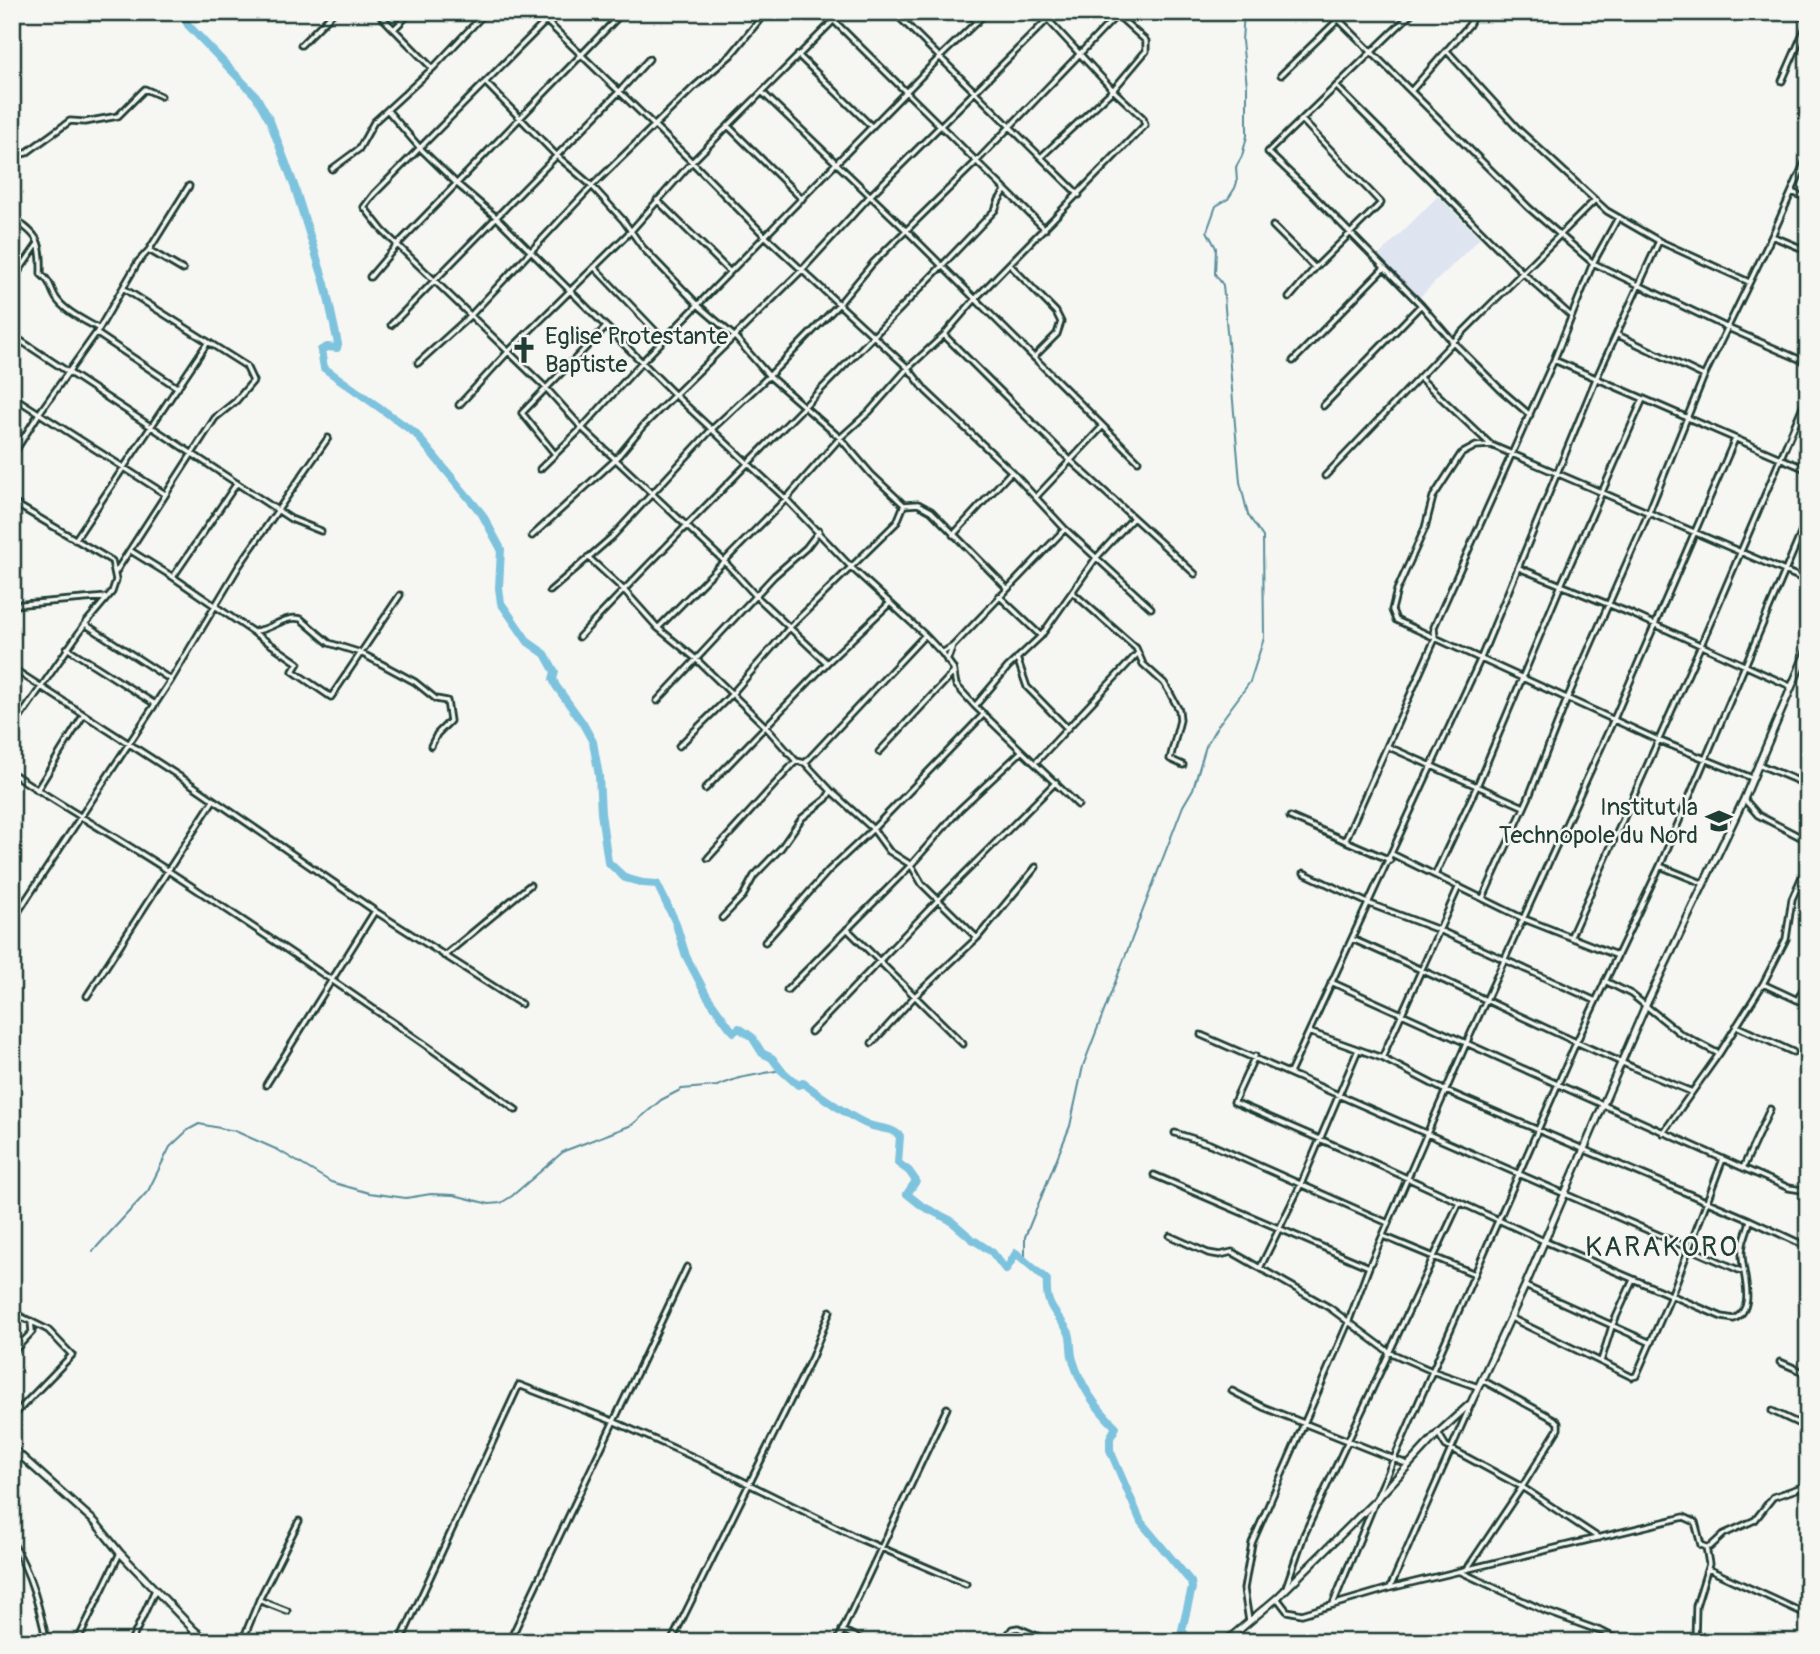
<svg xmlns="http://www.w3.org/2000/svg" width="1820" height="1654" font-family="Pangolin,sans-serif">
	<rect width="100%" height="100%" fill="#f6f6f2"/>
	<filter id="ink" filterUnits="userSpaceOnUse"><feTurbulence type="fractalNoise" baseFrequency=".0143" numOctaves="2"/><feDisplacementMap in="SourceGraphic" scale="14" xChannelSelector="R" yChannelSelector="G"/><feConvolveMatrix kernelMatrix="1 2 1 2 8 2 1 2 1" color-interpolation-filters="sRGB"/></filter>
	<g filter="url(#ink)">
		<path fill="#dee5f0" d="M1438 196 1480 238 1419 298 1378 256Z"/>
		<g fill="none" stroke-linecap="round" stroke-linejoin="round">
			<path stroke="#588d9a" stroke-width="2" d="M93 1251 148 1191 170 1147 188 1130 199 1124 235 1131 278 1150 331 1182 369 1193 406 1198 431 1194 454 1195 489 1204 501 1203 512 1196 564 1151 632 1125 661 1100 682 1089 717 1086 739 1078 781 1070
				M1025 1260V1237L1070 1126 1083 1066 1183 806 1193 789 1206 746 1216 728 1250 682 1264 638 1263 537 1248 515 1240 482 1223 285 1215 274 1216 248 1207 231 1216 206 1228 199 1235 188 1237 182 1236 167 1242 156 1247 136V86L1242 41 1244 12"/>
			<path stroke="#7ec3de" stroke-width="8" d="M182 12 188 25 256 96 270 121 294 185 325 284 338 344 337 348 327 347 321 350 324 368 415 433 482 514 501 549 499 588 501 603 528 642 545 654 555 672 553 679 556 686 582 722 593 742 599 776 601 813 608 862 625 878 643 883 657 884 675 921 686 956 707 996 730 1028 734 1032 739 1028 752 1037 762 1053 772 1058 781 1070 798 1085 803 1083C818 1094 852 1119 869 1125 880 1129 890 1127 900 1136L898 1163 909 1171 916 1181 907 1194 922 1206 950 1220 972 1239 992 1252 1006 1270 1016 1253 1047 1280C1045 1309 1057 1311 1069 1333 1072 1341 1070 1351 1073 1360 1081 1387 1096 1408 1116 1427L1110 1438V1450L1141 1522 1191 1582 1192 1588 1182 1630 1190 1642"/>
			<defs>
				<path id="street" d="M377 12 432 68
					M537 12 692 162 765 236 908 368 926 391 1012 472 1065 529 1151 608
					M555 12 374 194 364 207 383 231 546 388 582 428 724 561 756 596 827 663
					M825 12 1045 229
					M894 12 1079 195
					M967 12 977 22
					M1331 12 1529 208 1593 263 1728 328 1808 363
					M1413 12 1268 152 1312 194 1421 305 1453 342 1501 390 1530 415
					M1790 12 1808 20
					M394 29 411 12
					M301 45 334 12
					M1447 51 1519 130 1607 211 1659 241 1749 282
					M798 55 872 127
					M1281 75 1338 20
					M1782 81 1808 22
					M485 82 556 155 592 186 623 220 643 248 699 306 735 337 769 376 840 438 871 474 904 505 918 504 931 511 1007 588
					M1336 86 1523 273 1570 315
					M1411 91 1469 25 1472 19 1471 12
					M762 92 906 230 1138 461
					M388 111 420 148 456 183 496 217 676 396 786 499 852 568 925 635 942 653 953 668 956 685 975 706 1078 805
					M728 126 802 199
					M12 156 26 153 70 121 85 122 118 116 145 89 161 96
					M1042 156 1113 90 1146 51V41L1114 12
					M12 159V172
					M332 169 359 149 374 122 433 68 486 12
					M1792 192 1808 199
					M657 200 730 272
					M12 218C39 235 42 242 41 274 52 283 50 288 56 298 65 312 86 321 99 329
					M1273 226 1315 268
					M1772 236 1808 251
					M149 250 183 270
					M1010 265 1056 312 1061 322 1057 334 1034 357
					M594 267 664 340
					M370 277 398 244 623 12
					M12 281 37 245
					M1289 298 1315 268 1381 203 1302 120
					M391 325 619 92 649 59
					M96 333 178 388
					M12 335 291 519 321 531
					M944 335 1070 460 1195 574
					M1618 335 1704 376
					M1554 360 1808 470
					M1293 361 1384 268
					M418 363 472 314 592 186 694 87 731 55 766 12
					M1419 377 1491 445 1808 581
					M12 396 165 494
					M459 405 508 352 630 232 692 162 842 12
					M1323 406 1421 305
					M1491 445 1476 446 1461 454 1433 497 1425 528 1397 590 1392 610 1396 620 1658 740 1752 778
					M555 454 522 413 606 327
					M12 456 40 412 99 329 138 262 149 250 189 186
					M540 469 582 428 642 362 940 57 987 12
					M1325 476 1453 342 1594 201
					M1036 497 1103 426
					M12 502 112 561 116 580 112 592 85 624 12 729
					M953 535 1011 472
					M532 536 615 460 644 425 801 271 870 196 1055 12
					M75 540 208 342
					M131 551 173 577 298 663 293 671 331 697 400 595
					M588 557 624 590 658 628 696 659 765 726 796 761 805 763 831 791 873 829 889 851 911 865 922 884 977 938
					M1519 568 1632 614 1790 686
					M115 573 215 418 236 401 253 381 246 366 123 288
					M173 577 237 483
					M550 591 612 537 712 429 769 376 839 304 873 263 976 162 1117 15
					M1072 592 1136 648 1143 664 1164 683 1170 693 1179 710 1180 720 1170 759 1183 765
					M999 596 1041 636
					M12 605 108 597
					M85 624 171 680
					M658 628 786 499 840 438 869 412 908 368 944 335 975 299 1145 125 1143 118 1113 90 1041 12
					M256 631C272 629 285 615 301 619L329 643 361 653 415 682 436 699 447 701 450 721 437 734 431 746
					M579 637C716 492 859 355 995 210L999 200 1005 191
					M67 648 155 704
					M942 653 953 646 1065 529
					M1017 658 1027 687 1067 728
					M947 661 952 648
					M12 668 185 780 375 911 521 1004
					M657 701 774 576 806 548 819 531
					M975 706 1008 667 1041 636 1096 558 1133 518
					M679 746 731 695 790 627 897 522 904 505
					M1389 747 1524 807
					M879 752 954 672
					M1037 761 1138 653
					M805 763 925 635
					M1758 764 1808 785
					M12 773C64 808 118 838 170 872 287 949 403 1027 516 1110
					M1802 782 1808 767
					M705 789 827 663 889 604
					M37 790 83 716
					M1744 799 1758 815 1808 841
					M1290 817 1390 860
					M1345 841 1435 639 1434 627 1554 360 1593 263 1618 218
					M1392 854 1522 918 1616 955
					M708 858 796 761
					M1660 866 1702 883
					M1304 873 1370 904 1439 930 1596 1001
					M1435 875 1477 786 1561 585 1643 399
					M1483 898 1528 799 1567 699 1649 512 1704 376 1772 236 1808 155
					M722 918 743 896 754 876 781 848 802 818 826 799 831 791
					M12 921 171 680 239 566 328 438
					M847 929 963 1044
					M1571 936 1701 645 1808 394
					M1352 939C1466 988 1576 1046 1692 1092
					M765 942 829 870 873 829 984 714
					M444 956 530 885
					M1605 981 1631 994 1681 1034 1719 1054
					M1331 982 1743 1168 1789 1188 1808 1191
					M1763 984 1808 1005
					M787 990 911 865 959 810 1022 751
					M87 996 213 801
					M1798 999 1808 979
					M1736 1026 1793 1052
					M811 1032 939 899 1056 782
					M1309 1032 1382 1058 1446 1091 1750 1220 1808 1247
					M1201 1035 1741 1271
					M872 1043 915 996 977 938 1036 867
					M1255 1056 1234 1102 1359 1156 1544 1241 1722 1317 1734 1319C1758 1308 1741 1272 1742 1252 1742 1241 1748 1231 1750 1220
					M1382 1058 1459 886
					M1290 1073 1480 660 1596 379 1659 241
					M266 1085 375 911
					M1175 1133 1210 1144 1388 1223
					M1663 1133 1719 1054 1763 984 1786 939 1792 899 1808 863
					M1743 1168 1770 1109
					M1154 1175 1369 1267
					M1170 1236 1208 1253 1220 1255 1232 1252 1330 1308 1389 1352 1432 1371 1478 1387
					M1383 1236 1475 1274
					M1260 1268 1301 1184 1358 1050
					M1525 1286 1651 1343
					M12 1306 18 1315 48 1330 72 1355 12 1417
					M1511 1318 1632 1377 1636 1376 1671 1296 1723 1159
					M12 1353 32 1332 31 1321
					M1601 1361 1612 1326 1633 1280
					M1780 1362 1808 1374
					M1232 1391 1263 1407 1409 1465
					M1772 1411 1808 1428
					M1438 1433 1446 1446 1522 1487 1599 1538
					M12 1464 20 1455
					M1378 1495 1576 1043 1660 866 1808 517
					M12 1542C31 1573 39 1607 47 1642
					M1706 1547H1710L1724 1534 1755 1520 1773 1497 1808 1485
					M1467 1569 1522 1487 1558 1429V1423L1554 1419 1482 1380
					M1708 1569 1808 1615
					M1461 1572 1545 1611 1603 1632 1622 1642
					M1390 1588 1471 1404
					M1285 1590 1304 1535 1459 1203
					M1277 1598 1287 1611 1302 1614 1390 1588 1684 1517 1695 1522 1701 1545 1706 1547 1709 1564 1696 1606 1695 1642
					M259 1600 287 1611
					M1333 1604 1375 1502
					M1249 1621 1244 1589 1252 1543 1348 1323 1369 1267 1466 1044 1614 719 1735 439
					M842 1630 866 1642
					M77 1642 120 1553
					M131 1642 155 1590
					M189 1642 194 1630
					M242 1642 260 1598 299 1521
					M400 1642 519 1385 615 1422 700 1460 858 1538 966 1584
					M509 1642 687 1267
					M671 1642 812 1357 830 1311
					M837 1642 947 1408
					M1003 1642 1012 1629 1018 1628 1051 1642
					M1806 1642 1808 1638"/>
				<path id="secondary" d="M12 1448 95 1522 120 1553 194 1630 209 1642
					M1225 1642 1277 1598 1376 1500 1438 1433 1471 1403 1525 1286 1646 1005 1744 799 1808 648"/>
			</defs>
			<use href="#street" stroke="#1f3d34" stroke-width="9"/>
			<use href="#secondary" stroke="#1f3d34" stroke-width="10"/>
			<use href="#street" stroke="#f6f6f2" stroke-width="3.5"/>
			<use href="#secondary" stroke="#f6f6f2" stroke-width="5"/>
		</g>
	</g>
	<defs>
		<symbol id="church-bare" viewBox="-9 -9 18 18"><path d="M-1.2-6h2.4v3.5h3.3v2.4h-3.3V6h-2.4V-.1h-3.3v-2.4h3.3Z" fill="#1f3d34" stroke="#f6f6f2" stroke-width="2.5" paint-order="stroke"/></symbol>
		<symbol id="university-bare" viewBox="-9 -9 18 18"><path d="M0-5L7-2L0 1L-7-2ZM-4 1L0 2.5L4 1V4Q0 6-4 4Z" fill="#1f3d34" stroke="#f6f6f2" stroke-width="2.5" paint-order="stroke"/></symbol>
	</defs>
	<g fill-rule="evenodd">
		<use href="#church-bare" x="505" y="331" width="38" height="38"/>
		<use href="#university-bare" x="1700" y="802" width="38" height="38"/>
	</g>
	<g text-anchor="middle" stroke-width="5" stroke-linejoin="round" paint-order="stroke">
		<g font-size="24" fill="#1f3d34" stroke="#f6f6f2" text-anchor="start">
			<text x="545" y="344">Eglise Protestante<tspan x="545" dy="28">Baptiste</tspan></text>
			<text x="1698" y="815" text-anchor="end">Institut la<tspan x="1698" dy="28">Technopole du Nord</tspan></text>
		</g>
		<g font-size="28" letter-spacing="2" fill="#1f3d34" stroke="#f6f6f2">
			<text x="1662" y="1256">KARAKORO</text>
		</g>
	</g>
	<rect width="1820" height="1654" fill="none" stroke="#f6f6f2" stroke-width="42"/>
	<rect x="21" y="21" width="1778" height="1612" fill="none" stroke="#1f3d34" stroke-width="2.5" filter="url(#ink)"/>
</svg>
